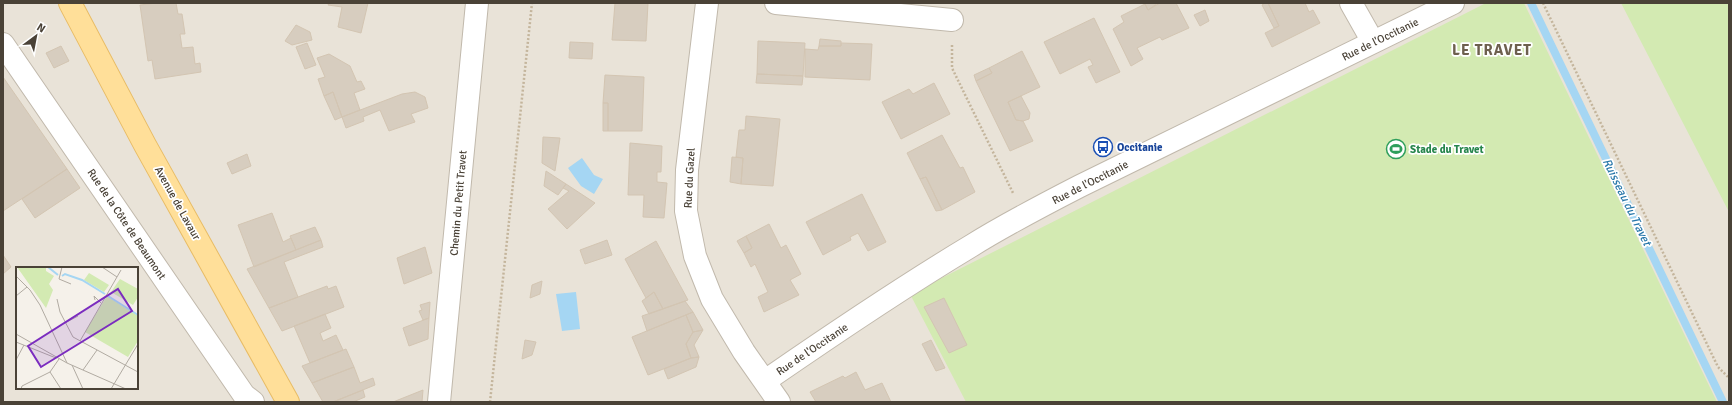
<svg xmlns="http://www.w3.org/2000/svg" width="1732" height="405" font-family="Signika,sans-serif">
	<rect width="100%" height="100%" fill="#f5f1ea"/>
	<path fill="#e9e3d8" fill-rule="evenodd" d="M3 3H1729V402H3ZM17 268H137V388H17Z"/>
	<path fill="#d3eab2" d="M1486 3H1524L1717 402H966L910 294Z
		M1621 3H1729V212Z"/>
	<path fill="#a5d6f3" d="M582 158 594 175 603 179 594 194 581 186 568 168Z
		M576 292 580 329 562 331 556 294Z"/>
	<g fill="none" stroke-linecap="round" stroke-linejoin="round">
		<path stroke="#a5d6f3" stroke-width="8" d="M1531 3 1723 402"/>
	</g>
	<path fill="#d7cdbf" stroke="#d3c5b2" d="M156 3H176L178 14H182L185 34H180L182 48 193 47 195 64 200 63 201 72 155 79 152 60 148 61 140 5Z
		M329 3H368L361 33 338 27 342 7 328 5Z
		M615 3H648L646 41 612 40Z
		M1158 3 1148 10 1145 4 1147 3Z
		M1160 3H1176L1189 28 1162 40 1160 37 1137 48 1143 59 1131 66 1113 29 1124 22 1121 16 1145 4 1148 10Z
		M1265 3H1268L1279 26 1274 28 1262 5Z
		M1268 3H1305L1309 12 1313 10 1320 23 1272 47 1265 33 1279 26Z
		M1205 10 1209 21 1200 26 1194 15Z
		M1094 18 1120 72 1096 83 1088 67 1093 65 1090 59 1060 74 1044 42Z
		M296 25 310 32 312 40 292 45 285 41Z
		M820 39 841 41V46H819Z
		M758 41 805 43 803 76 757 74Z
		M570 42 593 43 592 59 569 58Z
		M307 43 316 65 305 69 296 47Z
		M841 43 872 44 870 80 805 77V49L818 50 819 46H841Z
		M61 46 69 61 54 68 46 53Z
		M1022 51 1040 87 1008 102 1016 120 1023 121 1033 141 1010 151 976 81 992 73 989 68Z
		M329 54 350 66 357 82 361 81 365 89 354 93 360 110 342 117 333 92 324 96 318 79 325 77 317 58Z
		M989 68 992 73 976 81 974 75Z
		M757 74 803 76 802 85 756 83Z
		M605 75 644 77 642 131H608V103H603Z
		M3 77 67 169 3 211Z
		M934 83 950 114 901 139 882 102 909 89 913 94Z
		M333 92 342 117 335 120 324 96Z
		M415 92 425 97 428 108 411 114 415 122 389 131 380 110 363 117 364 121 346 128 342 117 402 94Z
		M1021 96 1030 113 1029 119 1023 121 1016 120 1008 102Z
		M603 103H608V131H603Z
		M746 116 780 119 773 186 741 184 743 158 736 157 739 130H745Z
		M942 135 960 168 963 167 975 192 942 210 926 177 920 179 907 153Z
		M543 137 560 138 555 171 542 163Z
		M630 143 662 146 661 172H657V182L667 183 664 218 643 217 644 195H628Z
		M247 154 251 166 232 174 227 163Z
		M732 157 743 158 741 184 730 182Z
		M67 169 80 188 35 218 22 199Z
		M546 171 566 184 558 195 544 186Z
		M926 177 942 210 936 211 920 179Z
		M566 184 595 203 567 229 548 209 569 191 563 188Z
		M862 194 886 242 868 251 858 233 850 237 851 240 823 255 806 222Z
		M272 213 283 242 291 238 296 250 254 267 238 225Z
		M769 224 781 248 786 245 801 274 790 280 799 295 764 312 758 297 768 292 755 264 751 267 744 253 752 248 746 236Z
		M315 227 321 240 296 250 290 236Z
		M746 236 752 248 744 253 737 241Z
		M321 240 323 247 284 262 298 297 269 308 247 269Z
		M607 240 612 255 585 264 580 250Z
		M656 241 688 300 663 309 654 292 646 298 625 259Z
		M425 247 432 273 404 284 397 258Z
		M3 255 11 267 3 274Z
		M542 281 540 294 530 298 532 285Z
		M327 286 328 289 336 286 344 307 282 331 269 308Z
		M654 292 663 309 649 314 642 301Z
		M944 298 967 345 949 353 924 307Z
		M685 301 693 312 647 331 642 316Z
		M430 302 429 318 423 320 419 311 422 310 420 305Z
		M693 312 703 330 693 332 686 315Z
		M325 314 331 328 320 333 323 341 336 335 343 350 310 363 294 326Z
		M686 315 693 332 686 344 691 358 648 375 632 337Z
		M429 318 428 339 409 346 403 328Z
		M703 330 694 345 699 357 691 358 686 344 693 332Z
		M525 340 536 342 532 355 522 359Z
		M931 340 945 368 936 371 922 344Z
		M346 349 354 367 312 383 302 366Z
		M699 357 696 367 668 379 664 369 691 358Z
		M354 367 360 383 373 378 375 385 333 402H323L312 383Z
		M856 372 865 390 882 383 891 402H816L810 392 843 376 845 378Z
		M363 390 365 397 353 402H333Z
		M423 390 422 402H393Z"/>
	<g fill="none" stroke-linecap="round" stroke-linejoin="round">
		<defs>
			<path id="minor" d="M707 3 687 170 686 211 695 256 712 299 744 352 779 402
				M776 3 952 20
				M1351 3 1373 42
				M3 44 244 395 253 402
				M765 381C833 334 901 288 971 246 1006 224 1043 205 1080 186L1453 3
				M439 402 477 3"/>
			<path id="major" d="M70 3 145 145 288 402"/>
		</defs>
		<use href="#minor" stroke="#c1b9ac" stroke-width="24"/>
		<use href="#major" stroke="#e8bc65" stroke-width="24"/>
		<path stroke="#c4b59c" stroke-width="2.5" stroke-dasharray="2 2" stroke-linecap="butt" d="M1543 3 1718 367 1729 378
			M952 45V68L1013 193
			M490 402 532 3"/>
		<use href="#minor" stroke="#fff" stroke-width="22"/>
		<use href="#major" stroke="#ffdf99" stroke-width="22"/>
	</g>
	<defs>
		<symbol id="bus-ring" viewBox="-11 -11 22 22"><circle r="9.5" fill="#fff" stroke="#1a4fb4" stroke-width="1.5"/><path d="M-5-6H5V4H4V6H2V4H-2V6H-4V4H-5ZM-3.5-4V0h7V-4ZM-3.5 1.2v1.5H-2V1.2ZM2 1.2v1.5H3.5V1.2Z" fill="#1a4fb4"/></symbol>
		<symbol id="stadium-ring" viewBox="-11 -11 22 22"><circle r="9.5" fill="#fff" stroke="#2e9e5b" stroke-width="1.5"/><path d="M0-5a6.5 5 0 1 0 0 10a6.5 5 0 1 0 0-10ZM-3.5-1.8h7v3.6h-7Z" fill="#2e9e5b"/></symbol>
	</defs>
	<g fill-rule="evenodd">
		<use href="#bus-ring" x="1092" y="136" width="22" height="22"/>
		<use href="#stadium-ring" x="1385" y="138" width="22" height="22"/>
	</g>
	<g text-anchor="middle" stroke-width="3.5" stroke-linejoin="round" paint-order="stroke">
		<g font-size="11" fill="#4a4237" stroke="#fff">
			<text transform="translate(1380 39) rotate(-26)" y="4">Rue de l'Occitanie</text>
			<text transform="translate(689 178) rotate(-87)" y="4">Rue du Gazel</text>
			<text transform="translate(1090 182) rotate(-27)" y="4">Rue de l'Occitanie</text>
			<text transform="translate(178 203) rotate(61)" y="4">Avenue de Lavaur</text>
			<text transform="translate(458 203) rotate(-85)" y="4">Chemin du Petit Travet</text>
			<text transform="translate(127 224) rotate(56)" y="4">Rue de la Côte de Beaumont</text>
			<text transform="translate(812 349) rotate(-34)" y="4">Rue de l'Occitanie</text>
		</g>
		<g font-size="11" font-weight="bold" fill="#164399" stroke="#fff" text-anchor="start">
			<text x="1117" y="151">Occitanie</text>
		</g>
		<g font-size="11" font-weight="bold" fill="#27864d" stroke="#fff" text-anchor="start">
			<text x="1410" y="153">Stade du Travet</text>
		</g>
		<g font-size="12" font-style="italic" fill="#2978aa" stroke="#fff">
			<text transform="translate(1627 202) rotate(64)" y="4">Ruisseau du Travet</text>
		</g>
		<g font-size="15" font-weight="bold" letter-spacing="1" fill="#6d604e" stroke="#fff">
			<text x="1492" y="55">LE TRAVET</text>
		</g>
	</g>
	<g transform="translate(16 267)">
		<rect width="122" height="122" fill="#f5f1ea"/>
		<path d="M1 0H30V4L38 9 33 17 37 23 30 41ZM73 6 93 18 88 25 68 13ZM104 12 122 22V30L117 38 95 25ZM91 29 122 49V74L112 90 69 65Z" fill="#d3eab2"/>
		<path fill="none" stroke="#a5d6f3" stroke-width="2" d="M32 0 42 8M46 9 49 7 66 13 89 27M92 29 122 48"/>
		<path fill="none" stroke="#b1aba2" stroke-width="1" d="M46 0 43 12 55 17M86 0 101 10M0 9 14 23 24 38 51 96M0 29 11 20M41 32 44 45 57 70 122 105M79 33 78 29 85 36M49 56 62 49M0 67 51 96 110 122M64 74 105 3M0 75 40 91M43 92 34 105 45 122M0 93 8 78M56 98 67 122M67 103 81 83M5 122 6 119 34 105M95 122 122 77"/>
		<path fill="#7b2cbf" fill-opacity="0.15" stroke="#7b2cbf" stroke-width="2" d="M102 22 116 44 25 100 12 79Z"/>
		<rect width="122" height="122" fill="none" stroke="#4a4237" stroke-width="2"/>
	</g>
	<rect width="1732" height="405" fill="none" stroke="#4a4237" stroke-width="8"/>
	<g transform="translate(36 36) rotate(32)" stroke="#ffffff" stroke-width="3" paint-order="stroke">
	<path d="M0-3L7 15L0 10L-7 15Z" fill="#4a4237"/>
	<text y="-6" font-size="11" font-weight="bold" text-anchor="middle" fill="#4a4237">N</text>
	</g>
</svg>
